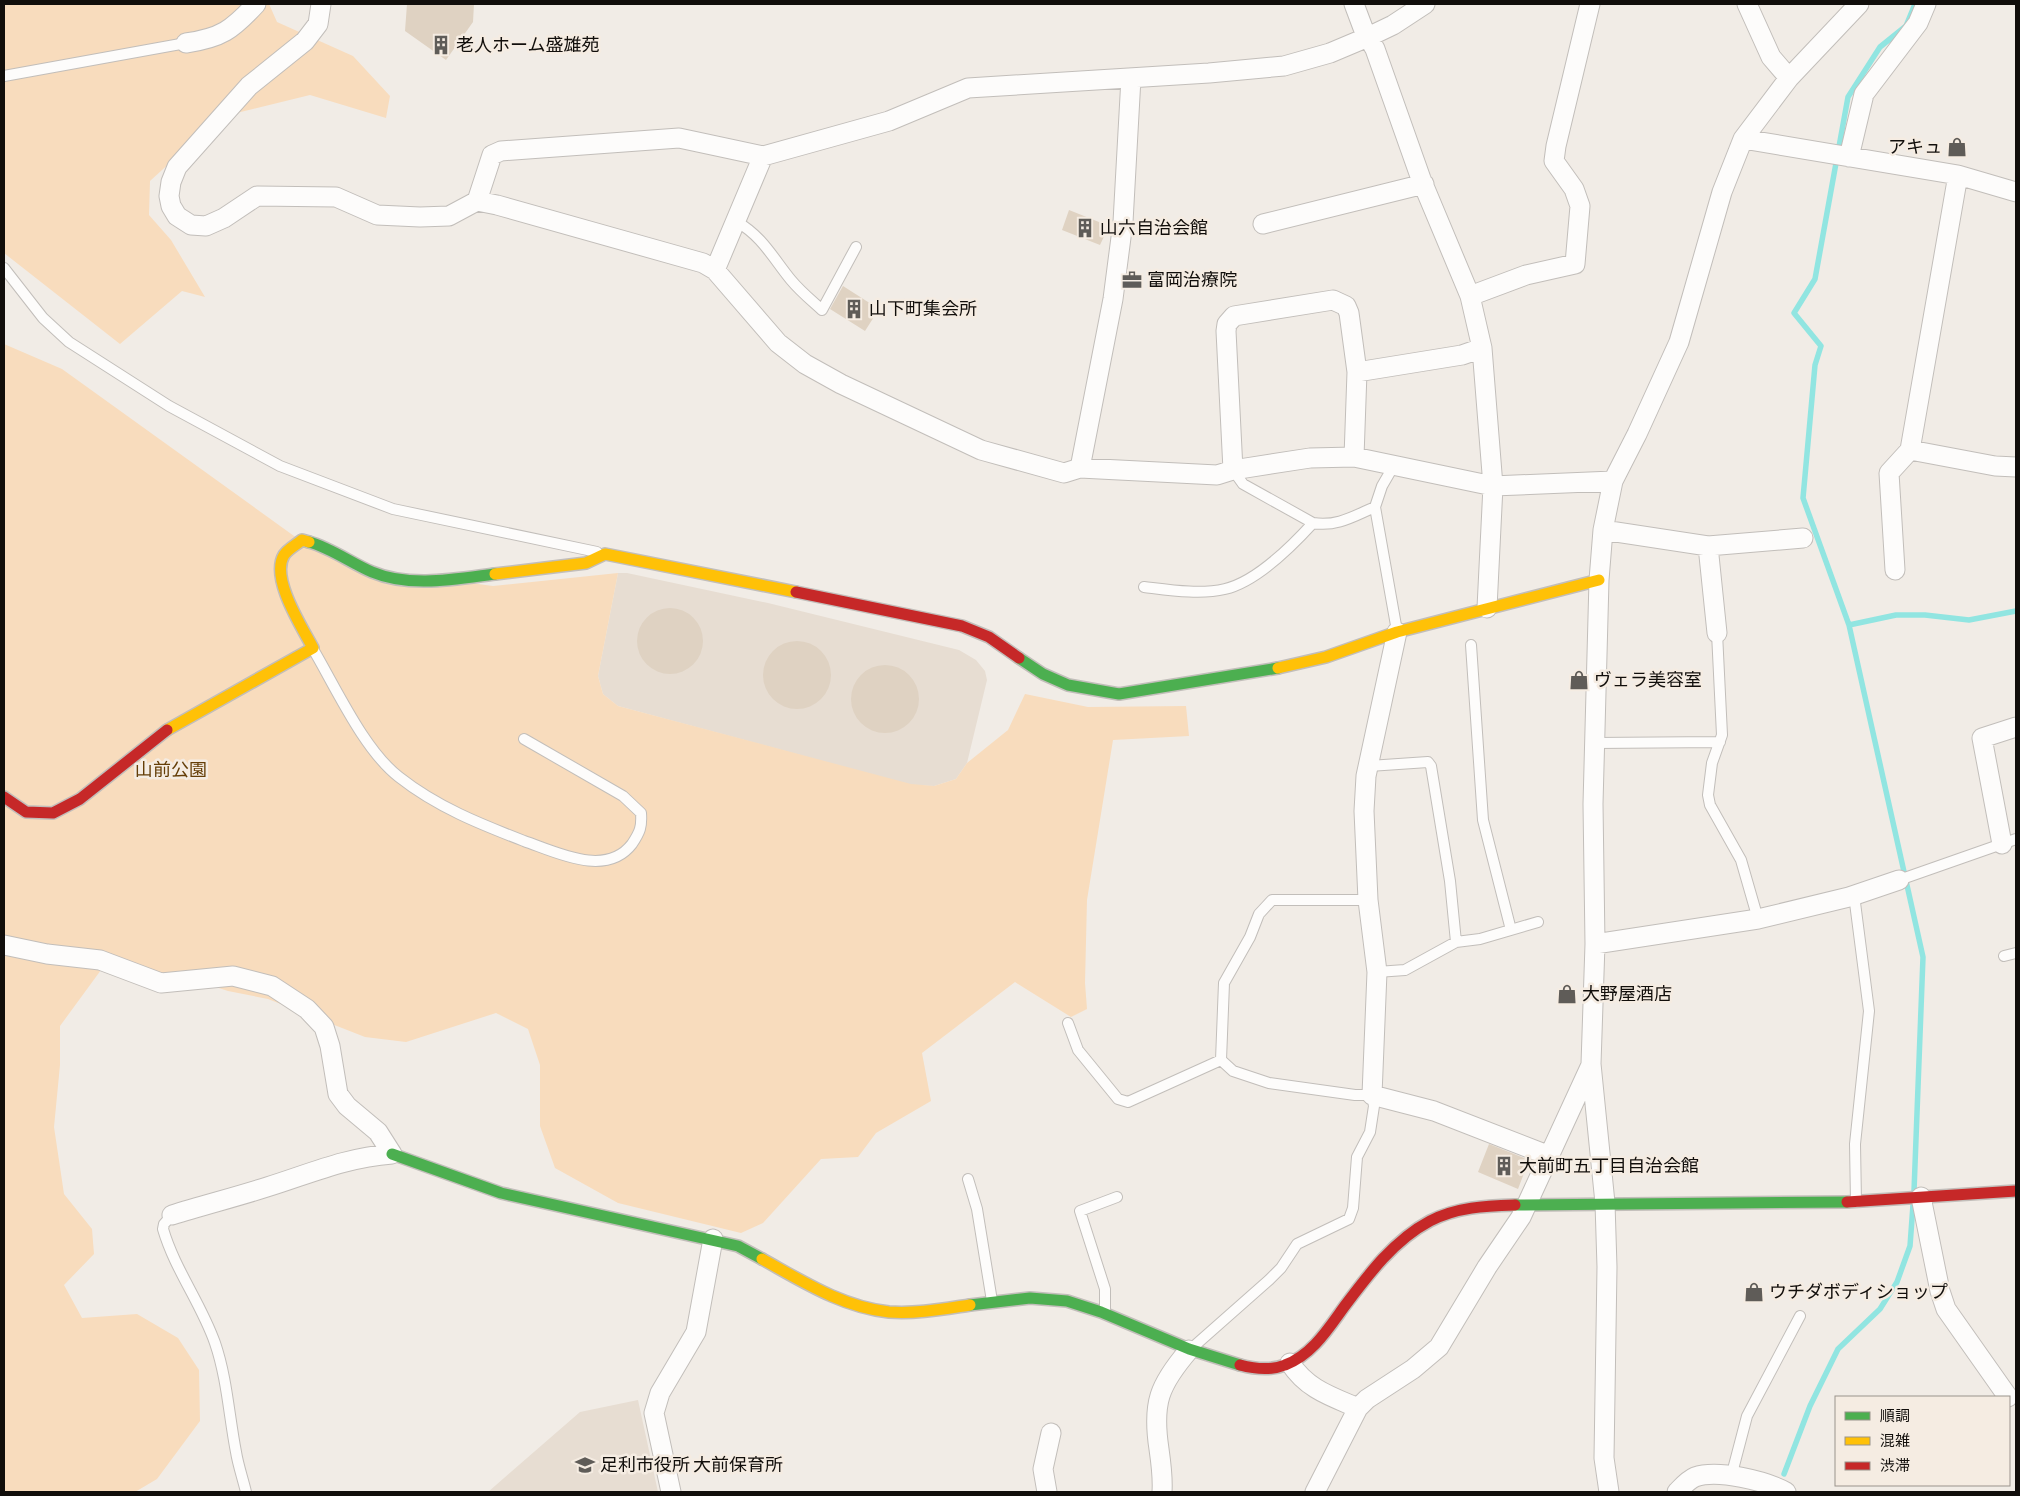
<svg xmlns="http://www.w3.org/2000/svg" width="2020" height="1496" font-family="'Alegreya Sans','Noto Sans JP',sans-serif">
	<rect width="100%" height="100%" fill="#f1ece6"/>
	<path fill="#e7ddd2" d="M618 573H627L768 603 959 650 976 660 985 671 987 680 967 763 956 779 934 786 911 785 618 706 603 694 598 676Z
		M638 1400 658 1492H488L580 1412Z"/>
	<path fill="#f8dcbd" d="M4 4H269L277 22 353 56 390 96 386 118 310 95 220 117 150 181 149 215 171 240 205 297 182 291 120 344 4 253Z
		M4 344 62 369 301 541 365 569 493 586 618 573 598 676 603 694 618 706 911 784 934 786 956 779 967 763 1008 730 1025 694 1088 707 1186 706 1189 736 1113 740 1087 900 1085 983 1087 1009 1071 1017 1015 982 922 1053 931 1101 876 1133 858 1157 821 1159 763 1223 741 1233 618 1203 555 1168 540 1126V1065L528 1029 496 1013 406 1042 365 1037 268 999 228 991 182 976 101 970 60 1026V1065L54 1127 64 1194 92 1229 94 1254 64 1285 82 1318 137 1314 178 1338 199 1370 200 1421 157 1479 135 1492H4Z"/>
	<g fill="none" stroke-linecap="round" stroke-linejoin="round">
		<path stroke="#91e5e1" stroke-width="5.5" d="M1849 625 1896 615H1925L1969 620 2016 611
			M1914 1191 1923 957 1849 625 1803 498 1815 365 1821 346 1794 313 1815 279 1848 97 1880 47 1906 26 1915 4
			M1784 1474 1810 1406 1838 1349 1880 1309 1897 1282 1910 1246 1913 1205"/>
	</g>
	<path fill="#dfd2c2" d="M407 4H474L473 22 446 60 405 31Z
		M1069 210 1109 226 1100 245 1062 230Z
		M843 286 879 309 865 331 830 309Z
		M637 641a33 33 0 1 1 66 0a33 33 0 1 1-66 0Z
		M763 675a34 34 0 1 1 68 0a34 34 0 1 1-68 0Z
		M851 699a34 34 0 1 1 68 0a34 34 0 1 1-68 0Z
		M1489 1144 1529 1160 1518 1189 1478 1172Z"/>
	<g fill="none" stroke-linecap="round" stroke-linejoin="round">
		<defs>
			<path id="lane" d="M4 76 186 43
				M737 222C762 236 773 258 791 280 800 291 811 300 822 310L856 247
				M4 268 43 318 69 342 169 406 280 466 393 509 597 552
				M1393 467 1382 486 1375 507 1397 631
				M1233 470 1243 484 1313 523C1337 527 1354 516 1375 507
				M1144 587C1169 590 1200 595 1225 589 1256 582 1292 546 1313 523
				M1717 633 1722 735 1712 763 1708 795 1710 805 1741 860 1758 919
				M1471 645 1483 820 1511 930
				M313 649C336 688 364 750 399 777 437 807 480 824 524 841 556 852 606 878 632 844 640 832 642 827 641 813L623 796 524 739
				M1595 743 1720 742
				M1369 766 1428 762 1431 766 1450 881 1456 942
				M1899 880 2016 839
				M1854 895 1869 1011 1855 1144 1856 1202
				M2004 956 2016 953
				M1377 972 1405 970 1456 942 1480 939 1538 922
				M1068 1023 1078 1050 1118 1099 1128 1102 1221 1060
				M968 1179 977 1209 992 1301
				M172 1215 164 1224 163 1229C175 1270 201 1303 215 1343 227 1378 229 1416 236 1452 238 1465 243 1479 246 1492
				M1105 1312V1289L1080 1211 1117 1197
				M1192 1348 1269 1280 1281 1268 1297 1244 1349 1219 1353 1208 1357 1157 1370 1132 1374 1106 1372 1095H1355L1269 1083 1233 1071 1221 1060 1224 983 1250 937 1259 914 1272 900H1368
				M1731 1477 1747 1416 1800 1316"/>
			<path id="street" d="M321 4 318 24 305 41 249 86 177 167 171 182 169 196 171 206 177 216 191 225 206 226 224 218 257 196 336 197 377 215 420 217 449 216 477 201 497 205 703 263 715 270 778 343 805 364 841 384 981 450 1064 473 1080 468 1217 475 1233 470 1310 458 1354 457 1493 486 1613 481
				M1354 4 1363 28 1375 49 1421 179 1470 296 1482 348 1493 486 1487 608
				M1747 4 1771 57 1789 78
				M186 43C221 38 232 30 256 4
				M1743 139 1958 175 2016 192
				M1849 157 1864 94 1918 23 1926 4
				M1958 175 1910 450 1995 466 2016 467
				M477 201 492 155 501 151 679 138 763 156 889 121 968 88 1209 73 1284 66 1330 53 1368 37 1393 25 1425 4
				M1263 224 1424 184
				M715 270 763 156
				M1470 296 1526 275 1575 264 1580 206 1574 189 1554 161 1556 146 1590 4
				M1357 372 1462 355 1482 348
				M1080 468 1113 299 1123 222 1131 78
				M1233 470 1226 331 1227 324 1234 316 1333 300 1346 306 1349 313 1357 372 1354 457
				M1603 530 1708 546 1803 538
				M1708 546 1717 633
				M1895 570 1889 473 1910 450
				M1397 632 1366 776 1364 811 1368 900 1377 972 1372 1095 1434 1111 1550 1156
				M2002 844 1982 738 2016 727
				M1595 944 1758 919 1849 897 1899 880
				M4 945 47 954 100 960 161 983 233 976 272 986 307 1009 324 1027 330 1046 338 1094 347 1106 378 1132 392 1154C344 1158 312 1173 267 1187 236 1197 204 1205 172 1215
				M1921 1197 1940 1291 1946 1309 2008 1397
				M1290 1363C1307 1389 1330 1396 1358 1408
				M671 1492 654 1413 660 1393 696 1332 713 1239
				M1047 1492 1043 1469 1051 1433
				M1162 1492C1163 1478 1161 1463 1159 1449 1152 1403 1159 1385 1189 1350
				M1315 1492 1358 1408 1367 1399 1413 1369 1439 1347 1487 1267 1521 1217 1591 1065
				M1609 1492 1604 1458 1607 1267 1605 1203 1591 1064 1595 944 1593 804 1599 580 1603 530 1613 481 1637 434 1679 342 1722 192 1743 139 1789 78 1859 4
				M1677 1492C1682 1487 1688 1480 1695 1477 1718 1469 1766 1481 1786 1492"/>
			<path id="fast" d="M309 542C331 548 351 563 372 572 410 588 456 579 495 574
				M1019 658 1043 674 1068 685 1119 694 1278 668
				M392 1154 501 1193 738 1246 762 1259
				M1515 1205 1847 1202
				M970 1305 1030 1298 1067 1301 1101 1312 1189 1349 1240 1365"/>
			<path id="slow" d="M495 574 586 563 605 554 796 592
				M1278 668 1326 657 1397 632 1599 580
				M167 730 313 648C302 627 270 578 284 555 288 549 296 545 302 540L309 542
				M762 1259C802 1281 842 1307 889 1312 916 1314 943 1309 970 1305"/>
			<path id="jam" d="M796 592 962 626 989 637 1019 658
				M4 797 26 812 53 813 80 799 167 730
				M1847 1202 2016 1191
				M1240 1365C1255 1369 1270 1371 1285 1365 1312 1355 1328 1329 1344 1307 1368 1275 1394 1240 1430 1221 1457 1207 1485 1206 1515 1205"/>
		</defs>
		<use href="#lane" stroke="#c2beba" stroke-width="12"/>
		<use href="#street" stroke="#c2beba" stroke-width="21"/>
		<use href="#fast" stroke="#c2beba" stroke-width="14"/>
		<use href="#slow" stroke="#c2beba" stroke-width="14"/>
		<use href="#jam" stroke="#c2beba" stroke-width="14"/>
		<use href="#lane" stroke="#fdfcfb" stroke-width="10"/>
		<use href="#street" stroke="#fdfcfb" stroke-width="19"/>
		<use href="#fast" stroke="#4caf50" stroke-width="11"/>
		<use href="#slow" stroke="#ffc107" stroke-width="11"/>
		<use href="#jam" stroke="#c62828" stroke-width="11"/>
	</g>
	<defs>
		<symbol id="building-bare" viewBox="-9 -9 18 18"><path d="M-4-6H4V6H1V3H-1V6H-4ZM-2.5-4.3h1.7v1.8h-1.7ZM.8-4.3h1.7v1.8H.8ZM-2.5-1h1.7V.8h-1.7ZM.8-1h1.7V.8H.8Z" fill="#5f5c58" stroke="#f5ece2" stroke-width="2.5" paint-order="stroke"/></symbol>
		<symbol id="shop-bare" viewBox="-9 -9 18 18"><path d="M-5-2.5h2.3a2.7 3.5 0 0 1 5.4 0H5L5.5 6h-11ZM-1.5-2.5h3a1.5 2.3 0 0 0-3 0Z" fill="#5f5c58" stroke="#f5ece2" stroke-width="2.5" paint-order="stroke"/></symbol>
		<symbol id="office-bare" viewBox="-9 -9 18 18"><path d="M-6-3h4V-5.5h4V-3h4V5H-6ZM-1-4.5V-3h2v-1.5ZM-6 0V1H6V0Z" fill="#5f5c58" stroke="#f5ece2" stroke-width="2.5" paint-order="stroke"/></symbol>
		<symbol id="school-bare" viewBox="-9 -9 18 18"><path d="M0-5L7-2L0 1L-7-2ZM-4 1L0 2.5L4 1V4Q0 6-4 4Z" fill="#5f5c58" stroke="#f5ece2" stroke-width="2.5" paint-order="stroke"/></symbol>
	</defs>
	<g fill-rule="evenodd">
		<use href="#building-bare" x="427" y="31" width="28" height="28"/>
		<use href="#shop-bare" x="1943" y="133" width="28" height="28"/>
		<use href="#building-bare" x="1071" y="214" width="28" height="28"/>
		<use href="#office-bare" x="1118" y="266" width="28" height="28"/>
		<use href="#building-bare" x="840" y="295" width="28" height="28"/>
		<use href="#shop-bare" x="1565" y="666" width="28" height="28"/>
		<use href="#shop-bare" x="1553" y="980" width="28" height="28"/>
		<use href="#building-bare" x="1490" y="1152" width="28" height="28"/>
		<use href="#shop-bare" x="1740" y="1278" width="28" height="28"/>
		<use href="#school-bare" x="571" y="1451" width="28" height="28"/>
	</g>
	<g text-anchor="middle" stroke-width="5" stroke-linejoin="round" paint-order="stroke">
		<g font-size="18" fill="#110e0b" stroke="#f5ece2" text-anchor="start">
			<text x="456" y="51">老人ホーム盛雄苑</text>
			<text x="1942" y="153" text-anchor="end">アキュ</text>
			<text x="1100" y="234">山六自治会館</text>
			<text x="1147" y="286">富岡治療院</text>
			<text x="869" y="315">山下町集会所</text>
			<text x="1594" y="686">ヴェラ美容室</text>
			<text x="1582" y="1000">大野屋酒店</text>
			<text x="1519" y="1172">大前町五丁目自治会館</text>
			<text x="1769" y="1298">ウチダボディショップ</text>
			<text x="600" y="1471">足利市役所 大前保育所</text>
		</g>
		<g font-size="18" fill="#653e07" stroke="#f5ece2">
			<text x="171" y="776">山前公園</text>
		</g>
	</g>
	<rect width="2020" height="1496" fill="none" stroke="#110e0b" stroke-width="10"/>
	<rect x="1835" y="1396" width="175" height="90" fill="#f5ece2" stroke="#9a938c"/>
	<rect x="1845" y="1412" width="25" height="8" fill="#4caf50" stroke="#9a938c"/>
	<text x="1880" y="1421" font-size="15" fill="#110e0b">順調</text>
	<rect x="1845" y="1437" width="25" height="8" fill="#ffc107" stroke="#9a938c"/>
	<text x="1880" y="1446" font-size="15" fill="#110e0b">混雑</text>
	<rect x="1845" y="1462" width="25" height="8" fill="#c62828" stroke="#9a938c"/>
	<text x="1880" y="1471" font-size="15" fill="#110e0b">渋滞</text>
</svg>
